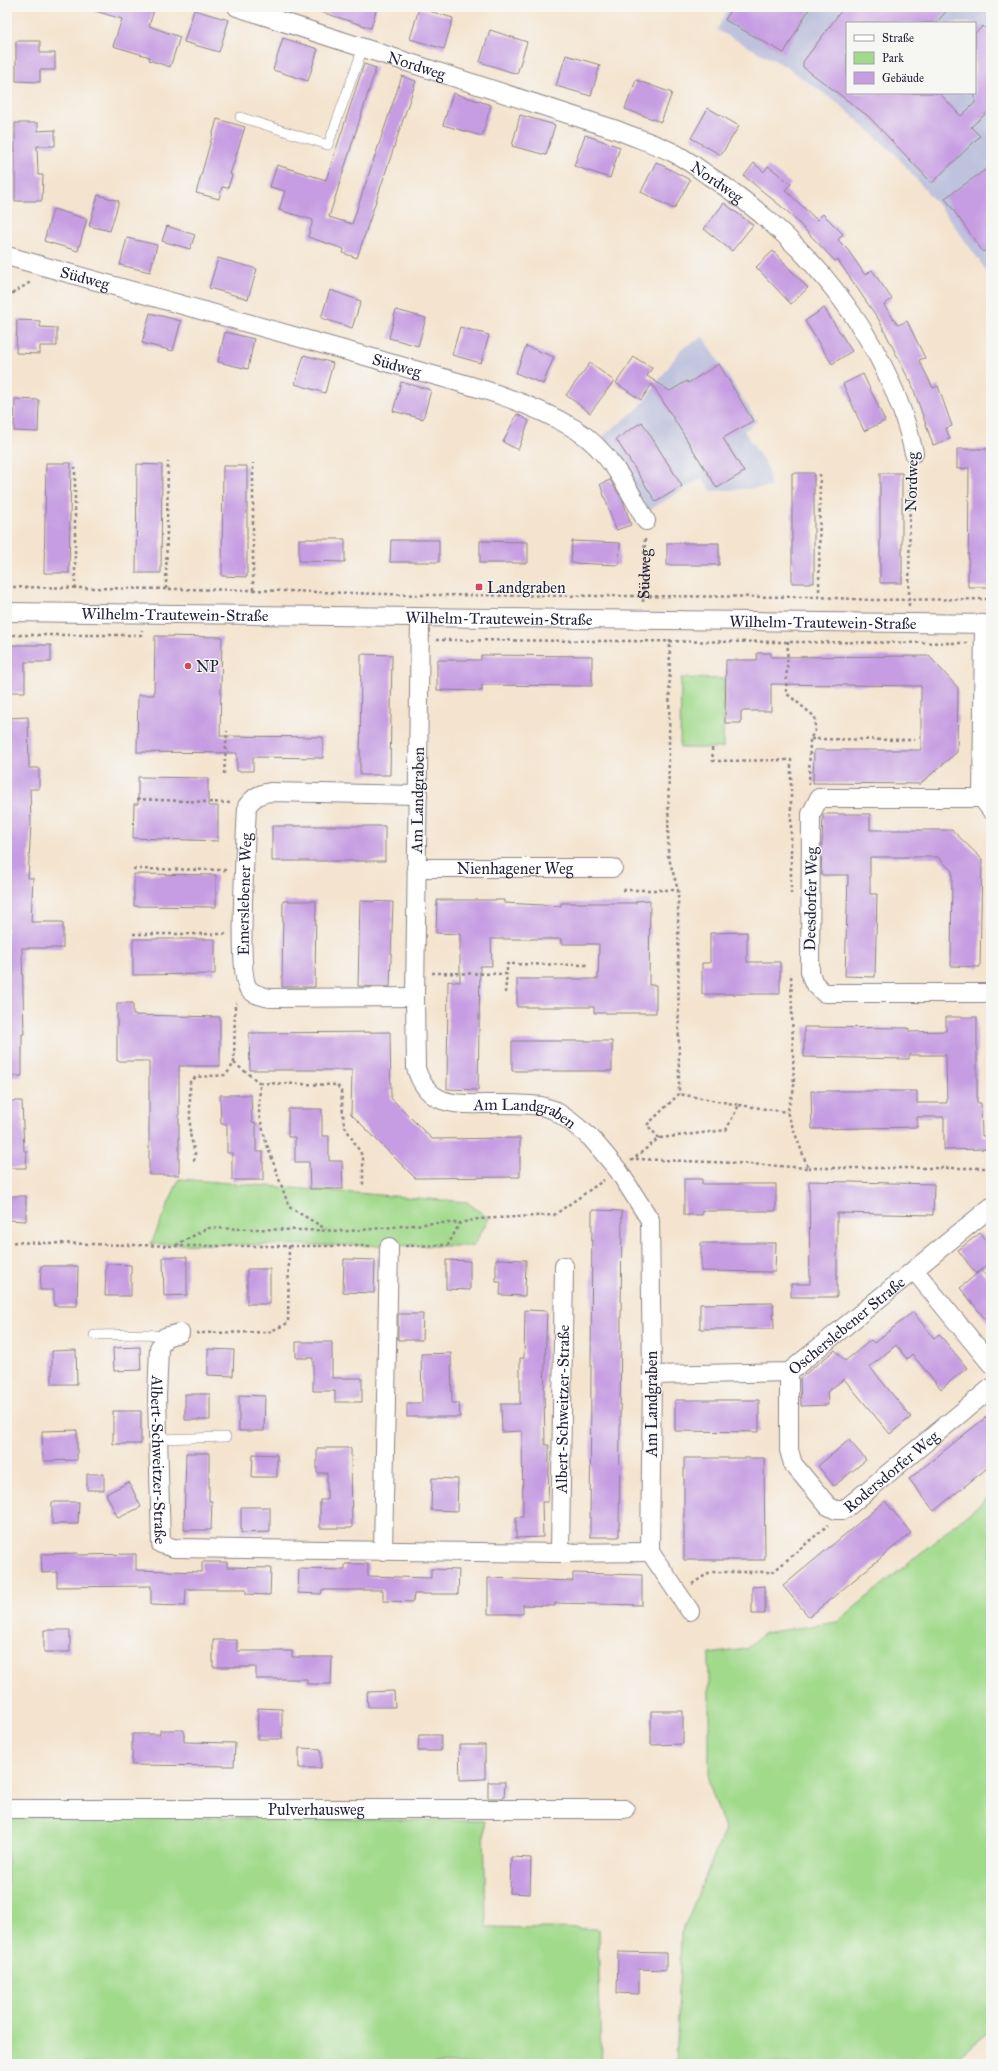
<svg xmlns="http://www.w3.org/2000/svg" width="998" height="2071" font-family="'IM FELL Great Primer',serif">
	<rect width="100%" height="100%" fill="#f6f6f2"/>
	<filter id="ink" filterUnits="userSpaceOnUse"><feTurbulence type="fractalNoise" baseFrequency=".025" numOctaves="2"/><feDisplacementMap in="SourceGraphic" scale="8" xChannelSelector="R" yChannelSelector="G"/><feConvolveMatrix kernelMatrix="1 2 1 2 8 2 1 2 1" color-interpolation-filters="sRGB"/></filter>
	<filter id="wash" filterUnits="userSpaceOnUse"><feTurbulence type="fractalNoise" baseFrequency=".012" numOctaves="4" result="noise"/><feDisplacementMap in="SourceGraphic" scale="16" xChannelSelector="R" yChannelSelector="G"/><feGaussianBlur stdDeviation="0.9" result="paint"/><feColorMatrix in="noise" values="0 0 0 0 0 0 0 0 0 0 0 0 0 0 0 0 0 1.4 0 .05"/><feComposite in="paint" operator="in"/></filter>
	<g filter="url(#wash)">
		<rect width="100%" height="100%" fill="#f4e4cf"/>
		<path fill="#bfc2dd" fill-rule="evenodd" d="M729 7H991V277L948 217 895 154 840 105 785 66 717 30ZM847 23H975V93H847Z
			M703 337 757 421 744 431 768 468 770 487 712 491 702 478 648 511 603 436 640 407 682 348Z
			M991 2054V2064H977Z"/>
		<path fill="#a2da8c" stroke="#627e64" d="M681 678 724 679 723 748H680Z
			M179 1179 467 1202 489 1219 473 1246 151 1244Z
			M991 1495V2030L947 2064H676L681 1935 725 1829 709 1784V1654L746 1649 764 1633 837 1622Z
			M7 1815 484 1821 486 1927 598 1929 601 2064H7Z"/>
		<g id="blocks">
			<path fill="#c69de2" d="M93 7H155L149 26 180 37 170 67 149 60 150 57 113 46 122 19 92 10Z
				M316 7H377L371 28 315 10Z
				M732 7H810L784 53 725 20Z
				M844 7H950L936 23H847V93H939L961 116 975 103V33L983 26 991 34V109L971 127 980 136 932 183 868 116 803 67V62Z
				M419 8 453 18 444 49 410 39Z
				M194 10 229 20 219 52 184 42Z
				M490 30 527 42 517 74 480 62Z
				M283 38 318 49 308 81 273 70Z
				M16 41H40V53H55V70H40V82L16 81Z
				M566 55 600 65 591 96 556 86Z
				M364 64 376 68 329 217 352 224 402 76 416 81 357 258 343 253 344 249 308 237 313 220 279 210 285 191 270 187 277 165 326 180Z
				M636 80 672 93 661 122 625 109Z
				M453 93 491 105 482 136 443 125Z
				M708 108 739 126 721 155 691 138Z
				M520 115 555 125 546 155 512 146Z
				M217 119 245 127 230 174 232 175 228 188 222 187 219 199 196 193Z
				M15 123H38V131L55 130V146H37L38 175H43L42 201H15Z
				M585 135 620 147 610 178 574 166Z
				M656 162 690 180 674 209 641 192Z
				M754 163 764 172 768 166 791 184 785 190 817 220 823 214 843 234 838 240 848 250 865 275 872 270 892 299 884 305 898 325 907 321 925 358 919 360 933 388 938 386 952 426 946 428 950 439 933 445 910 379 909 380 879 320 837 259 835 261 788 212 744 176Z
				M991 166V246L983 252 945 198Z
				M98 195 119 201 110 231 89 226Z
				M724 203 753 225 732 251 704 229Z
				M53 209 87 219 78 251 44 241Z
				M167 226 195 235 190 249 162 241Z
				M127 238 157 245 150 272 120 265Z
				M773 251 808 288 791 304 756 267Z
				M218 258 257 269 248 299 209 288Z
				M330 290 361 301 352 328 321 318Z
				M824 308 852 351 832 364 805 321Z
				M396 310 426 318 418 346 389 338Z
				M150 313 181 321 173 351 142 343Z
				M17 320 40 321V327L57 328V346H40V354L16 353Z
				M460 327 489 335 481 363 452 355Z
				M225 332 254 339 248 369 218 362Z
				M526 346 554 357 543 384 516 373Z
				M304 355 333 363 325 393 295 384Z
				M634 357 652 368 647 376 670 391 687 381 688 383 719 364 753 421 723 438 744 472 717 488 652 384 641 400 616 383Z
				M590 363 614 381 590 413 566 395Z
				M863 374 885 421 864 431 843 384Z
				M401 382 431 390 423 419 393 411Z
				M15 399 39 400 38 432 14 431Z
				M517 414 529 421 518 450 503 442Z
				M642 422 682 486 656 502 616 439Z
				M957 449H990L991 587H968L969 468 957 469Z
				M46 463H71L69 573H44Z
				M137 464 162 465 161 573H136Z
				M223 466H247V577L222 576Z
				M792 473H814V583H792Z
				M880 473H902V583H880Z
				M610 480 623 501 631 525 616 530 600 484Z
				M299 539H345V562L299 561Z
				M391 540H439V562H390Z
				M480 541 528 542V563H480Z
				M572 541 620 543 619 565 571 563Z
				M667 543H719V565H667Z
				M155 636 222 637 220 736 323 737V758L253 757V771H237V753L137 752 138 695H154Z
				M7 645H51V662H25V692H7Z
				M757 653H771V657L929 656 958 688 957 752 920 784 813 783 814 750H921V686L771 684V711H741V723H725L726 660H757Z
				M361 654 392 655 390 775H360Z
				M481 655 592 656V686L482 685V691L437 690V660H481Z
				M28 717 29 768H39V789H30L31 823 28 878H33L31 922H63V948H22L24 1034H22V1076H7V718Z
				M138 777 208 778V806H218V841L133 838 134 804H138Z
				M823 814H870V830H952L982 859 980 967 951 966 952 871 938 857H870V894H877L875 977 845 976 848 875H821Z
				M272 826H385V861H272Z
				M134 874 216 875V907L134 906Z
				M437 900H504V903L561 906V903H636V901L650 900 649 985H656V1013H594V1007H517V979H598L599 944H561V939H491L492 966H480L478 1090 447 1089 448 981 460 982V934L436 933Z
				M283 901H316L315 987H282Z
				M360 901 393 902 390 987 358 986Z
				M747 932V962H780V994H702V963H710V933Z
				M133 939H215V974L133 975Z
				M117 1003H133V1015L220 1017V1066H179V1175H149V1061H117Z
				M946 1017H977V1103H981L982 1136H988V1149L944 1150V1117H917V1127L812 1129 811 1091H917V1103H947L946 1055H909V1059L804 1057V1027L909 1028V1032L946 1031Z
				M390 1032 391 1098 432 1139 520 1138V1177L415 1178 351 1114 352 1070H250L249 1033Z
				M512 1041H612V1071H512Z
				M220 1095H251L252 1123H256V1152H263V1180H232V1153H227V1124H221Z
				M7 1101H22L24 1151H27L26 1168H7Z
				M288 1109H322V1136H329V1161H342L343 1189H310L309 1162H295V1137H288Z
				M684 1179H702V1184H776V1211H702V1215H684Z
				M809 1181 934 1184 933 1215 837 1213V1297H791V1284H810Z
				M7 1196H26V1221L7 1220Z
				M592 1210 622 1211 619 1537H590Z
				M980 1233 991 1247V1262L976 1274 958 1250Z
				M701 1243H776L775 1272 701 1271Z
				M163 1257H187V1295L164 1296Z
				M344 1259 375 1260 374 1293 343 1292Z
				M496 1259 526 1260 525 1296 500 1295 501 1282H496Z
				M446 1260 470 1261V1290L446 1289Z
				M106 1264 131 1265V1296H105Z
				M41 1266H78L77 1306H54V1290H40Z
				M247 1269H270V1304H247Z
				M981 1270 991 1282V1326L960 1288Z
				M773 1303 774 1329H700V1304Z
				M525 1310 547 1311 544 1390 545 1445H549V1467L548 1502H542L543 1537 516 1538V1517H523L522 1431 502 1432 501 1404H520V1358H524Z
				M913 1312 934 1338 939 1334 967 1368 941 1389 912 1354 907 1359 896 1345 870 1367 911 1417 890 1434 844 1379 827 1392 828 1405 801 1406 800 1378 835 1350 845 1361 871 1340 874 1343Z
				M398 1314H423L422 1340H398Z
				M296 1342H332V1378H362V1402H335V1391H313V1358H296Z
				M140 1347 141 1370 114 1371 113 1348Z
				M208 1349 234 1350 233 1376 208 1375Z
				M76 1350 77 1384H52V1351Z
				M451 1353 452 1403H459L460 1417H407V1403H422L421 1354Z
				M185 1394H210V1420H185Z
				M239 1395 265 1396 264 1431H239Z
				M675 1400H759V1432L675 1431Z
				M113 1411H141V1444H113Z
				M991 1413V1465L934 1511 909 1479Z
				M77 1430V1460L43 1461 42 1431Z
				M849 1440 866 1460 834 1486 818 1466Z
				M317 1448H351L352 1528H320V1500H327V1473H317Z
				M186 1453H209V1501H212L211 1530H184Z
				M253 1454 277 1455V1477H252Z
				M684 1458H764L765 1560H684Z
				M87 1474H104V1490H87Z
				M432 1478 458 1479 457 1511 431 1510Z
				M129 1482 141 1507 118 1518 106 1494Z
				M885 1501 911 1533 809 1617 783 1586Z
				M52 1502H79L78 1524H52Z
				M241 1507H270V1532L241 1533Z
				M78 1553V1555L136 1554V1570L202 1572V1562H227V1567L271 1568 270 1595 246 1594V1589H186L185 1606 151 1605V1586L57 1587V1572L42 1573 41 1554Z
				M345 1564H368V1576L431 1578V1569L459 1570 458 1594H414L413 1602 383 1601V1590H322L321 1594 298 1593 299 1569 345 1570Z
				M573 1573 642 1575V1605L555 1603V1606L523 1605V1614H488V1578L573 1581Z
				M765 1586V1614H752V1587Z
				M44 1630H70V1652H44Z
				M213 1640H237V1651H292V1657H332L331 1684H307V1679H256V1667H213Z
				M394 1691 395 1707H368L367 1692Z
				M258 1708 282 1709V1739H257Z
				M651 1711H683V1744L651 1745Z
				M160 1730H184V1742L235 1743 234 1766 132 1765V1734H160Z
				M419 1735H441V1751H418Z
				M459 1745H485V1779L460 1780Z
				M299 1748 321 1749V1768H299Z
				M488 1782H505L504 1798H488Z
				M511 1857 531 1858 530 1894 510 1893Z
				M618 1952 666 1953V1970L639 1969V1994L617 1993Z"/>
		</g>
	</g>
	<g filter="url(#ink)">
		<use href="#blocks" fill-opacity="0" stroke="#8b8385" stroke-width="1"/>
		<g fill="none" stroke-linecap="round" stroke-linejoin="round">
			<defs>
				<path id="service" d="M240 117 328 145 363 48
					M94 1335 148 1334 165 1337
					M159 1439 226 1437"/>
				<g id="minor">
					<path id="s2" d="M237 7 617 130C636 138 656 144 674 153 686 159 698 168 709 176 806 238 889 339 914 453"/>
					<path id="s3" d="M7 256C130 290 253 324 376 359 442 379 516 393 575 429 609 450 627 486 646 521"/>
					<path id="s4" d="M7 612 991 624"/>
					<path id="s5" d="M420 618 415 997 416 1068C428 1109 459 1104 495 1104 510 1104 526 1104 541 1106L554 1110 570 1121 591 1138 618 1170 650 1220 652 1375 650 1552 690 1611"/>
					<path d="M984 624 982 798 991 810"/>
					<path d="M982 798H819L811 814 810 971 813 982 824 993H991"/>
					<path id="s6" d="M416 868H613"/>
					<path id="s7" d="M415 997 270 998C263 996 253 995 248 988 237 973 246 833 247 806 254 797 259 794 270 792L418 795"/>
					<path d="M914 1270 991 1364"/>
					<path id="s8" d="M180 1333 165 1337 159 1348 157 1397 161 1544 174 1548 560 1553 650 1552"/>
					<path id="s9" d="M789 1372V1450L793 1464 828 1506 836 1510H844L991 1388"/>
					<path id="s10" d="M652 1375 789 1372 991 1207"/>
					<path d="M383 1550 389 1247"/>
					<path id="s11" d="M560 1553 564 1266"/>
					<path id="s12" d="M7 1809H625"/>
				</g>
			</defs>
			<use href="#service" stroke="#8b8385" stroke-width="10"/>
			<use href="#minor" stroke="#8b8385" stroke-width="20"/>
			<g stroke="#8b8385" stroke-width="2.5" stroke-dasharray="3 3" stroke-linecap="butt">
				<path d="M7 297 32 281"/>
				<path d="M7 587 253 590 417 595 819 597 871 600 991 599"/>
				<path d="M75 589V467"/>
				<path d="M166 589 168 462"/>
				<path d="M253 590V463"/>
				<path d="M819 597 820 474"/>
				<path id="s1" d="M643 602 645 538"/>
				<path d="M909 606 910 469"/>
				<path d="M7 635H141L142 630"/>
				<path d="M436 640 967 643"/>
				<path d="M788 641 786 693 815 717V731L810 739 809 785"/>
				<path d="M811 739 915 740"/>
				<path d="M712 748 713 761 791 760V896"/>
				<path d="M224 774 227 731"/>
				<path d="M137 799 231 803"/>
				<path d="M133 869 228 870"/>
				<path d="M623 890H678"/>
				<path d="M133 934H227"/>
				<path d="M432 973 507 974V964L590 965"/>
				<path d="M505 993 507 974"/>
				<path d="M234 1063 260 1083 259 1114 266 1142 289 1207 326 1229"/>
				<path d="M260 1083 337 1085 341 1091 344 1125 363 1157V1185"/>
				<path d="M739 1105 787 1112"/>
				<path d="M660 1138 726 1130 739 1105 679 1094"/>
				<path d="M636 1159 736 1163 808 1168 787 1112 794 1089 791 973"/>
				<path d="M194 1161 195 1153 190 1134V1082L196 1077 226 1075 234 1063 235 1006 237 1003"/>
				<path d="M631 1161 659 1138 647 1125 679 1094 678 890 668 855 670 636"/>
				<path d="M808 1168H991"/>
				<path d="M7 1242 176 1246H372"/>
				<path d="M176 1245 208 1228 350 1231 435 1223H460"/>
				<path d="M405 1246 448 1245 460 1223 478 1219 554 1215 604 1180"/>
				<path d="M196 1333 269 1332 288 1323 289 1246"/>
				<path d="M692 1584 710 1572H773L828 1525"/>
			</g>
			<use href="#service" stroke="#fff" stroke-width="9"/>
			<use href="#minor" stroke="#fff" stroke-width="18"/>
		</g>
	</g>
	<g fill="#d1495b" stroke="#f6f6f2" stroke-width="1.5">
		<rect x="475" y="583" width="8" height="8" rx="2"/>
		<circle cx="188" cy="666" r="4"/>
	</g>
	<g text-anchor="middle" stroke-width="3" stroke-linejoin="round" paint-order="stroke">
		<g font-size="16" fill="#22223b" stroke="#f6f6f2">
			<text dy="6" stroke="none"><textPath href="#s2" startOffset="189">Nordweg</textPath></text>
			<text dy="6" stroke="none"><textPath href="#s2" startOffset="513">Nordweg</textPath></text>
			<text dy="6" stroke="none"><textPath href="#s3" startOffset="81">Südweg</textPath></text>
			<text dy="6" stroke="none"><textPath href="#s3" startOffset="405">Südweg</textPath></text>
			<text transform="translate(911 482) rotate(-88)" y="6">Nordweg</text>
			<text dy="6" stroke="none"><textPath href="#s1" startOffset="28">Südweg</textPath></text>
			<text dy="6" stroke="none"><textPath href="#s4" startOffset="168">Wilhelm-Trautewein-Straße</textPath></text>
			<text dy="6" stroke="none"><textPath href="#s4" startOffset="492">Wilhelm-Trautewein-Straße</textPath></text>
			<text dy="6" stroke="none"><textPath href="#s4" startOffset="816">Wilhelm-Trautewein-Straße</textPath></text>
			<text transform="translate(417 800) rotate(-89)" y="6">Am Landgraben</text>
			<text dy="6" stroke="none"><textPath href="#s6" startOffset="99">Nienhagener Weg</textPath></text>
			<text dy="6" stroke="none"><textPath href="#s7" startOffset="264">Emerslebener Weg</textPath></text>
			<text transform="translate(810 899) rotate(-89)" y="6">Deesdorfer Weg</text>
			<text dy="6" stroke="none"><textPath href="#s5" startOffset="578">Am Landgraben</textPath></text>
			<text dy="6" stroke="none"><textPath href="#s10" startOffset="211">Oscherslebener Straße</textPath></text>
			<text transform="translate(651 1404) rotate(-90)" y="6">Am Landgraben</text>
			<text dy="6" stroke="none"><textPath href="#s11" startOffset="144">Albert-Schweitzer-Straße</textPath></text>
			<text dy="6" stroke="none"><textPath href="#s8" startOffset="140">Albert-Schweitzer-Straße</textPath></text>
			<text dy="6" stroke="none"><textPath href="#s9" startOffset="225">Rodersdorfer Weg</textPath></text>
			<text dy="6" stroke="none"><textPath href="#s12" startOffset="309">Pulverhausweg</textPath></text>
		</g>
		<g font-size="16" fill="#22223b" stroke="#f6f6f2" text-anchor="start">
			<text x="487" y="593">Landgraben</text>
			<text x="196" y="672">NP</text>
		</g>
	</g>
	<rect width="998" height="2071" fill="none" stroke="#f6f6f2" stroke-width="24"/>
	<rect x="846" y="22" width="130" height="72" fill="#f6f6f2" stroke="#a1a1a9"/>
	<rect x="854" y="35" width="20" height="6" fill="#ffffff" stroke="#a1a1a9"/>
	<text x="882" y="42" font-size="12" fill="#22223b">Straße</text>
	<rect x="854" y="52" width="20" height="12" fill="#a2da8c" stroke="#a1a1a9"/>
	<text x="882" y="62" font-size="12" fill="#22223b">Park</text>
	<rect x="854" y="72" width="20" height="12" fill="#c69de2" stroke="#a1a1a9"/>
	<text x="882" y="82" font-size="12" fill="#22223b">Gebäude</text>
</svg>
